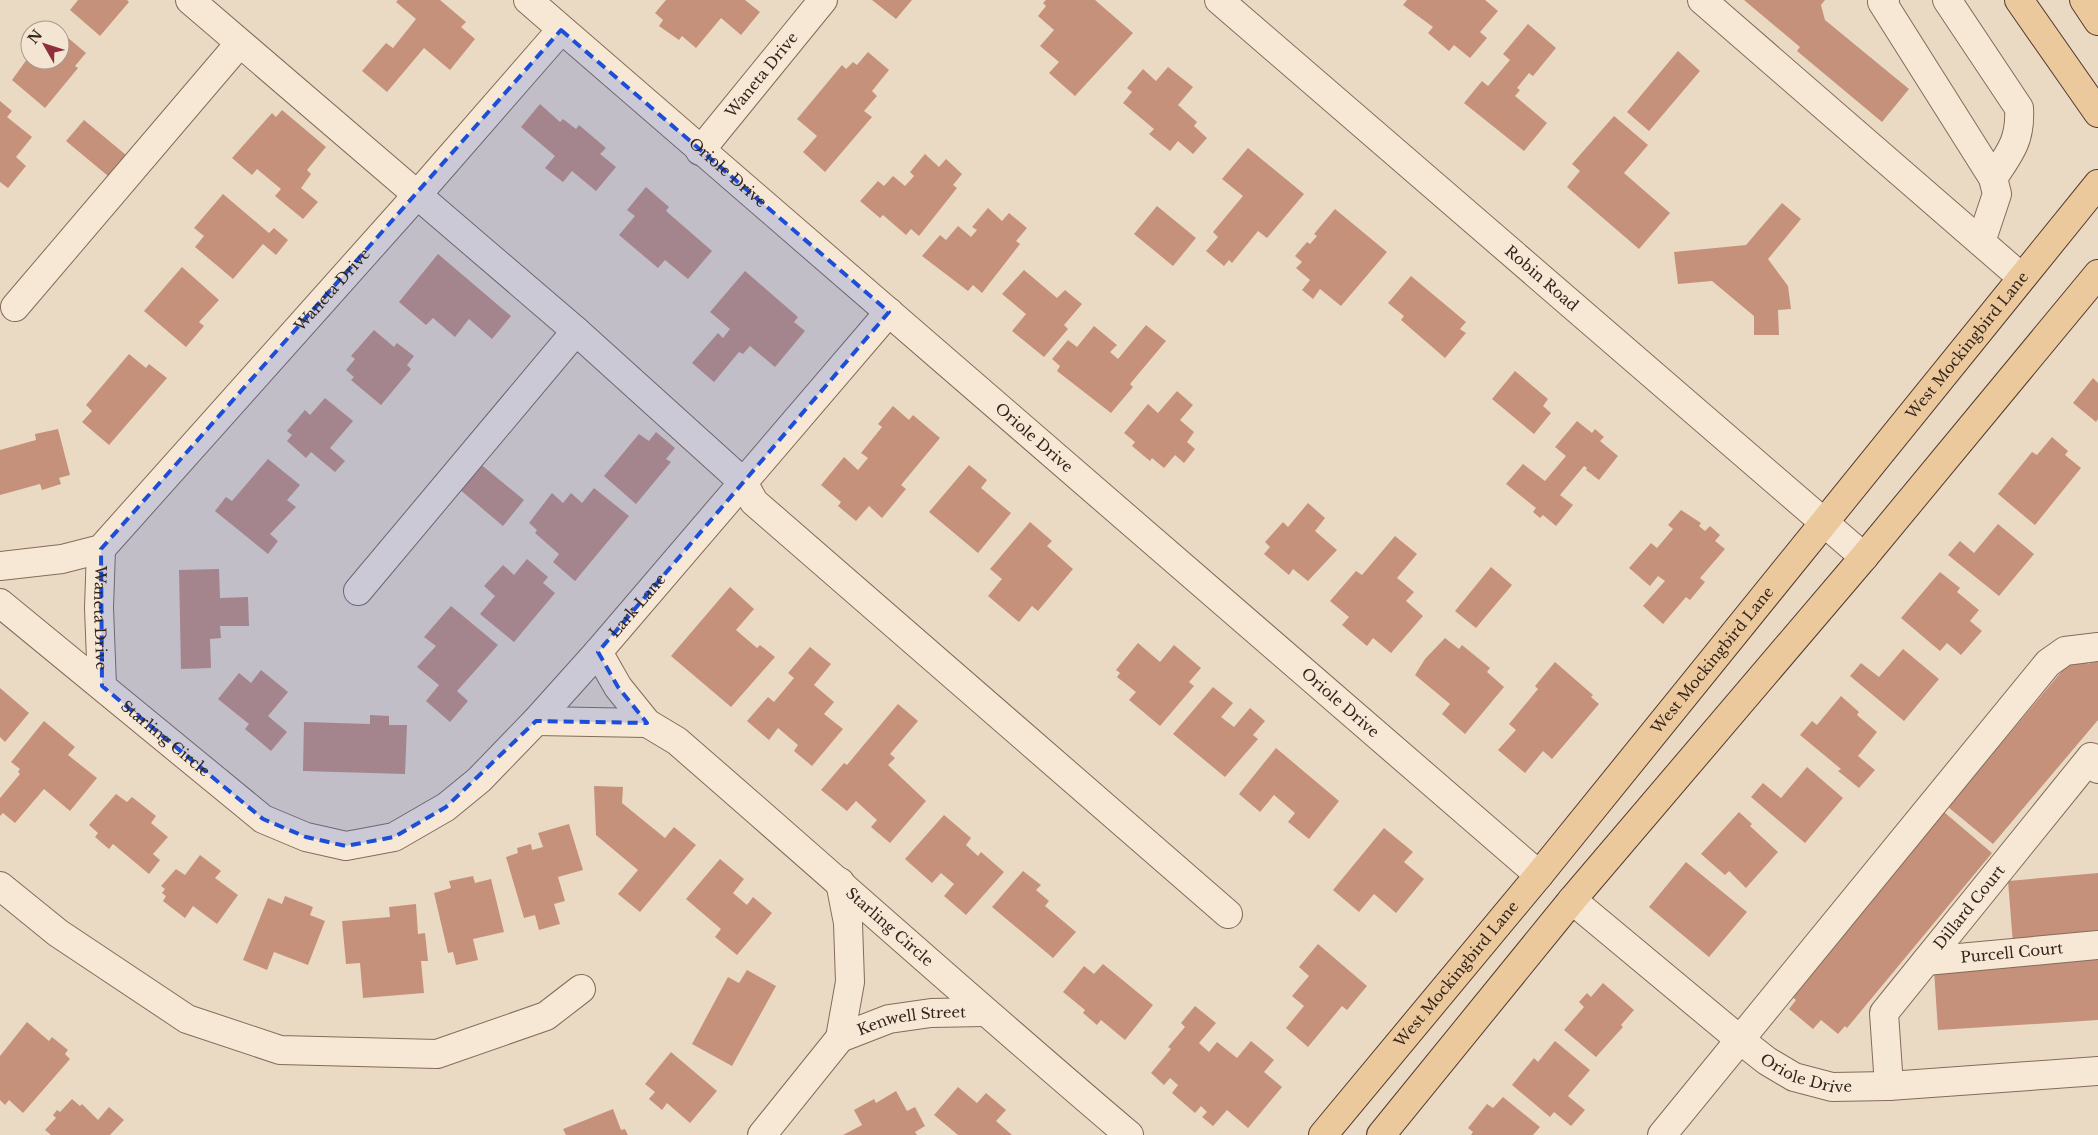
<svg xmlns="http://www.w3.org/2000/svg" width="2098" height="1135" font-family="'Libre Baskerville',serif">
	<rect width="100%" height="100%" fill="#ebdac3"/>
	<path fill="#c6917b" d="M78 0H127L129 2 100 36 70 10Z
		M398 0H440L466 22 461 27 475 39 450 70 424 48 387 92 362 71 386 43 393 48 416 19 396 2Z
		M666 0H745L760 12 741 35 721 18 696 48 682 36 679 40 659 26 663 20 655 13Z
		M872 0H912L896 19Z
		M1046 0H1095L1133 33 1075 96 1049 73 1059 62 1040 46 1054 30 1038 16 1046 6 1043 3Z
		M1407 0H1485L1498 11 1480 32 1487 38 1470 58 1454 45 1449 51 1428 33 1433 27 1403 5Z
		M1744 0H1825L1821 5 1825 20 1909 89 1882 122 1797 51 1800 47Z
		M1528 24 1556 48 1533 76 1529 73 1517 88 1520 90 1515 96 1547 123 1524 151 1464 103 1482 81 1488 86 1510 60 1503 54Z
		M60 31 86 53 75 66 78 68 45 108 12 80 30 55V60H60Z
		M1678 51 1700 71 1649 131 1627 112Z
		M868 52 889 70 872 91 877 96 864 111 872 117 825 172 803 152 817 136 797 119 842 65 846 69 853 62 857 65Z
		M1168 67 1193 87 1178 105 1197 122 1194 126 1207 138 1193 154 1178 141 1170 151 1149 134 1154 129 1123 103 1132 92 1127 88 1143 69 1156 81Z
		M0 101 12 111 7 117 32 137 16 157 26 166 8 188 0 182Z
		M540 104 560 122 563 119 576 129 579 125 606 148 600 154 616 167 596 191 572 171 563 182 545 168 555 156 521 127Z
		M282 110 326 147 307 170 311 174 301 188 318 202 303 219 275 196 281 189 257 169 252 175 232 158 272 113 276 117Z
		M1614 116 1648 145 1624 173 1670 213 1639 249 1567 187 1580 171 1572 164Z
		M84 120 132 160 114 181 66 141Z
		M1248 148 1304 194 1267 238 1258 231 1232 263 1229 260 1224 266 1206 251 1218 237 1213 232 1243 196 1222 179Z
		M925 154 939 167 946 159 962 174 953 185 957 188 919 236 911 229 906 235 883 215 880 218 860 201 878 181 884 186 893 176 905 186 914 176 910 172Z
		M646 187 669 207 666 211 712 251 688 279 665 260 658 268 619 235 635 216 627 210Z
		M223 194 269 233 274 228 288 240 276 255 263 244 233 279 195 247 204 236 194 228Z
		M1782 203 1801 219 1768 259 1788 286 1791 309 1778 310 1779 335H1754V316L1712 281 1678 284 1674 252 1746 245Z
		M1157 206 1196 238 1173 266 1134 234Z
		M988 208 1002 221 1009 213 1027 228 1016 241 1020 244 982 293 973 285 968 291 922 256 940 235 946 240 958 226 971 237 977 230 972 227Z
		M1335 209 1387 252 1341 306 1320 289 1313 299 1302 290 1310 280 1296 268 1302 262 1295 256 1307 242 1310 244 1317 236 1314 234Z
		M438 254 511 316 492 339 469 319 455 337 433 318 426 325 399 302Z
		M182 267 219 300 199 322 204 326 186 347 144 311Z
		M1024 270 1057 298 1065 290 1082 304 1064 325 1068 329 1044 357 1012 331 1026 314 1002 294Z
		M745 271 798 317 794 322 805 331 775 367 750 346 743 354 739 352 714 382 692 363 718 333 723 338 730 329 710 312Z
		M1411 276 1466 322 1460 329 1466 333 1445 358 1401 320 1404 316 1388 303Z
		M1146 325 1166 341 1130 384 1133 387 1111 413 1057 371 1060 366 1052 359 1068 340 1077 347 1094 326 1117 345 1110 352 1118 359Z
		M374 330 394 347 397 343 414 356 407 365 411 369 381 405 351 380 354 377 346 370 355 359 351 356Z
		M129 354 146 368 149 364 167 378 109 445 82 422 92 411 86 405Z
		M1515 371 1548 399 1543 406 1551 413 1534 434 1492 399Z
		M2093 378 2098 383V419L2096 422 2073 403Z
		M1177 391 1193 405 1180 420 1194 432 1187 442 1195 449 1184 463 1175 455 1164 468 1152 458 1150 461 1132 446 1135 442 1124 433 1148 404 1158 413Z
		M325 398 353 421 330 448 345 461 335 472 311 452 306 458 287 441 292 435 287 431 305 410 310 415Z
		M893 406 909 420 913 415 940 438 901 485 906 489 882 518 869 506 856 521 838 506 841 502 821 485 844 457 858 470 868 458 861 453 882 427 878 424Z
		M1577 421 1592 433 1595 429 1604 437 1600 441 1618 456 1599 480 1586 470 1587 468 1584 466 1560 495 1573 505 1556 526 1543 515 1540 518 1533 512 1536 508 1506 484 1523 464 1545 481 1566 456 1555 447Z
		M58 429 70 475 59 478 61 484 42 490 40 484 0 495V450L36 440 35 434Z
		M656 432 675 448 666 459 671 462 636 504 604 476 639 434 649 441Z
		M2052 437 2068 451 2065 455 2081 468 2035 525 1998 494 2032 452 2037 455Z
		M268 459 300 485 287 500 296 507 270 534 278 541 268 554 215 511 226 497 232 501Z
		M479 463 524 500 503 526 458 488Z
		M969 465 987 480 981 488 1011 513 978 553 929 512Z
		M594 488 629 516 575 581 553 562 559 554 535 533 537 530 529 523 552 493 563 503 571 493 582 503Z
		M1308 503 1325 518 1315 531 1337 550 1308 581 1293 569 1289 575 1264 554 1270 547 1265 542 1283 522 1288 527Z
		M1681 510 1701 523 1699 526 1705 531 1710 526 1720 535 1715 541 1725 549 1700 578 1705 582 1690 600 1686 597 1663 624 1643 606 1665 581 1658 576 1650 586 1629 568 1651 543 1657 548 1673 529 1668 525Z
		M1030 522 1052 541 1047 546 1073 569 1038 611 1032 606 1019 622 988 596 1002 579 990 569Z
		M1998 524 2034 554 1999 596 1948 555 1960 541 1974 553Z
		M1395 536 1417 554 1397 578 1414 592 1406 601 1423 616 1391 653 1373 638 1367 646 1342 625 1349 617 1330 601 1356 571 1362 575Z
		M527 559 548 577 543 583 555 593 514 642 480 614 495 596 484 586 503 565 514 575Z
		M1491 567 1512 585 1476 628 1455 611Z
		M219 569 220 598 248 597 249 626H220L221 638 210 639 211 668 181 669 179 570Z
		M1940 572 1960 588 1957 592 1979 610 1970 621 1982 631 1961 655 1947 643 1940 651 1901 618Z
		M730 587 754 609 736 630 757 648 760 645 775 657 731 707 671 656Z
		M451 606 498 645 457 691 468 701 450 722 426 701 439 685 417 667 436 646 424 637Z
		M1445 638 1459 649 1462 645 1490 668 1487 672 1504 687 1465 734 1442 714 1450 704 1415 675 1425 659Z
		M1138 643 1160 662 1174 645 1201 668 1189 682 1194 686 1160 726 1129 700 1136 692 1117 677 1120 673 1116 670Z
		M810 647 831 664 814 685 834 702 824 714 843 729 812 766 794 751 798 745 778 728 769 740 747 721 768 697 774 702 794 678 788 673Z
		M1903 649 1939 679 1904 721 1850 676 1861 663 1879 677Z
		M2077 653 2089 664 2095 657 2098 659V720L1993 844 1948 807Z
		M1555 662 1593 695 1591 697 1599 704 1552 759 1543 751 1525 773 1498 750 1516 730 1509 724 1538 689 1535 686Z
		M261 670 288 692 268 716 287 732 271 751 245 729 249 724 218 699 239 673 251 683Z
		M1213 687 1233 703 1221 717 1234 727 1250 708 1265 721 1253 735 1258 739 1225 777 1173 734Z
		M0 688 29 713 5 742 0 737Z
		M1841 696 1859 712 1857 715 1877 732 1858 756 1875 770 1859 788 1838 771 1841 769 1800 735 1812 721 1817 725Z
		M898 704 918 721 890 754 895 758 888 765 926 801 890 843 871 827 877 820 856 801 847 811 821 790 844 763 847 765Z
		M370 715 389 716V725H407L405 774 303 771 304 722 370 724Z
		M44 721 75 747 68 755 97 778 70 811 44 789 15 823 3 813 0 816V798L20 774 18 772 20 769 11 762Z
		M1276 748 1339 801 1309 839 1288 822 1295 813 1274 795 1260 812 1239 794Z
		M1807 767 1843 798 1805 843 1751 797 1763 783 1781 798Z
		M594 786 623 787 622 803 665 838 674 827 696 845 640 912 618 894 638 870 596 835Z
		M116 794 127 802 132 797 156 816 151 823 168 837 153 854 160 860 149 874 113 844 109 849 95 837 98 833 89 825Z
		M1739 812 1752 824 1750 826 1778 852 1746 888 1729 871 1725 875 1701 854Z
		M1944 812 1992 853 1847 1028 1845 1026 1838 1034 1821 1020 1813 1029 1789 1009 1796 1000 1791 996Z
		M944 815 971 838 966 845 978 856 981 852 1004 872 966 915 944 896 954 884 941 873 932 883 905 859Z
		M569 824 583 870 558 877 565 901 554 904 560 924 539 930 535 915 524 918 506 857 518 853 517 848 531 844 532 850 543 847 538 833Z
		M1384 828 1413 852 1404 862 1424 879 1396 913 1374 894 1359 912 1333 890Z
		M200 855 221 871 215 878 238 895 217 924 193 906 185 918 163 901 166 896 162 893 165 889 161 886 176 869 185 875Z
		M720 859 744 879 733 893 747 905 753 897 772 913 737 955 715 937 721 929 686 899Z
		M1686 862 1747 912 1709 957 1649 907Z
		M1023 871 1041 885 1036 890 1049 901 1045 906 1076 932 1053 958 992 907Z
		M2098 873V937L2013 944 2008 881Z
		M473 876 475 883 491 879 504 932 473 939 478 960 456 965 453 952 448 953 434 893 451 888 449 881Z
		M285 896 313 907 310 915 325 921 308 965 274 952 267 970 243 960 268 898 282 904Z
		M416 904 418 934 425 933 428 961H421L424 993 363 998 360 963 346 964 342 921 390 917 389 907Z
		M1318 944 1367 986 1347 1010 1342 1006 1308 1047 1286 1028 1304 1006 1292 996 1309 976 1299 967Z
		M2098 959V1020L1938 1030 1934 970Z
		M1103 964 1153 1005 1125 1040 1101 1020 1097 1025 1083 1013 1085 1010 1063 992 1084 966 1094 974Z
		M747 970 776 986 732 1066 692 1044 728 977 739 983Z
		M1603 983 1634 1010 1621 1025 1623 1027 1596 1057 1564 1030 1584 1007 1579 1002 1587 993 1591 997Z
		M1195 1006 1216 1023 1199 1043 1209 1052 1217 1042 1237 1058 1251 1041 1274 1060 1264 1072 1282 1087 1248 1128 1227 1110 1213 1126 1202 1117 1207 1112 1201 1106 1195 1113 1172 1093 1178 1085 1170 1078 1164 1085 1151 1073 1171 1049 1168 1047 1185 1027 1181 1023Z
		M27 1022 49 1041 52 1037 68 1050 65 1054 70 1059 23 1113 9 1100 5 1105 0 1100V1056Z
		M1555 1041 1590 1070 1568 1096 1585 1110 1571 1126 1554 1112 1550 1117 1512 1085 1534 1058 1538 1062Z
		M671 1052 717 1091 690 1123 667 1103 662 1110 649 1099 655 1092 645 1084Z
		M958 1087 977 1103 986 1093 1006 1110 996 1121 1012 1135H958L934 1115Z
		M896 1091 907 1111 915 1107 925 1126 915 1132 917 1135H843L862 1125 854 1110 874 1099 876 1103Z
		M1503 1097 1540 1127 1533 1135H1471L1473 1132 1468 1128 1487 1104 1493 1108Z
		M72 1099 80 1106 82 1104 98 1120 109 1107 124 1120 110 1135H51L45 1130 56 1118 53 1115 57 1110 60 1112Z
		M613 1109 621 1130 625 1129 628 1135H566L563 1129Z"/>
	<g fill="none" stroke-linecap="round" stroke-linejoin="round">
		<defs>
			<g id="minor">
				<path d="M190 0 576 331 743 482 754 502 1228 914"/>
				<path id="s1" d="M528 0 1539 875"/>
				<path id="s2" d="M1219 0 1864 557"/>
				<path d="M1702 0 2021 277"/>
				<path d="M1885 0 1882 2 1993 178 1997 194 1981 242"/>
				<path d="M1947 0 2019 108C2021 140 2010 153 1993 178"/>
				<path id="s3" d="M700 151 823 0"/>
				<path d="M15 307 239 44"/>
				<path id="s4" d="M101 549 99 608 102 686"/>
				<path id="s5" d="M0 566 62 559 101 549 418 194 561 30"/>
				<path d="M358 591 576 331"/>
				<path id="s6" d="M0 603 263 819 306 837 346 846 394 837 446 807 479 780 536 721 598 652 889 312"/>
				<path id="s7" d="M598 652 618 687 647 723 677 741C828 872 977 1006 1129 1135"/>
				<path d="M536 721 647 723"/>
				<path d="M840 882 848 923 850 982 840 1038"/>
				<path d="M0 886 58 933 187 1019 280 1050 437 1054 546 1016 581 989"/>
				<path id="s8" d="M1572 900 1739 1039 1767 1061 1794 1077 1832 1087 1889 1086 2098 1071"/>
				<path id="s9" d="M1926 961 2098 945"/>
				<path id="s10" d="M1889 1086 1884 1013 2091 757 2098 769"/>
				<path id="s11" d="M762 1135 840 1038 889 1019 931 1013 984 1012"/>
				<path d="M1662 1135 2048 663 2065 651 2098 647"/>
			</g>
			<g id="major">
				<path d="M2019 0 2098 113"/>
				<path d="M2084 0 2098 21"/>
				<path id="s12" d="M1323 1135 1539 875 2098 184"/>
				<path d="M1381 1135 1572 900 1864 557 2098 274"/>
			</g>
		</defs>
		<use href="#minor" stroke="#846b5b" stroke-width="30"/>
		<use href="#major" stroke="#523b2f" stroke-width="30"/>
		<use href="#minor" stroke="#f6e8d5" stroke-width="28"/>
		<use href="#major" stroke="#ecc99d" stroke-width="28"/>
	</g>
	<path fill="#1d4ed8" fill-opacity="0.2" stroke="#1d4ed8" stroke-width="4" stroke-dasharray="10 6" stroke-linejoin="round" d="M561 30 889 312 598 652 618 687 647 723 536 721 446 807 394 837 346 846 306 837 263 819 102 686 101 549Z"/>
	<g text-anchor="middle" stroke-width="4.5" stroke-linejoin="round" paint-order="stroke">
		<g font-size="15" fill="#34261e" stroke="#f3e5d2">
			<text dy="5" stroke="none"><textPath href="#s3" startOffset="98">Waneta Drive</textPath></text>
			<text dy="5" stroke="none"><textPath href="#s1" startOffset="264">Oriole Drive</textPath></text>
			<text dy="5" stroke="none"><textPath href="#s2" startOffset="426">Robin Road</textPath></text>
			<text dy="5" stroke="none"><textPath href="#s5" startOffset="450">Waneta Drive</textPath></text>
			<text dy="5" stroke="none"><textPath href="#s12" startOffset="1019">West Mockingbird Lane</textPath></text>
			<text dy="5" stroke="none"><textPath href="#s1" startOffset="669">Oriole Drive</textPath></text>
			<text dy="5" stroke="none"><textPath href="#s6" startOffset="815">Lark Lane</textPath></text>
			<text dy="5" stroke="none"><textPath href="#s4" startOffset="69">Waneta Drive</textPath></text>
			<text dy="5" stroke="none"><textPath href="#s12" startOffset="614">West Mockingbird Lane</textPath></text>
			<text dy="5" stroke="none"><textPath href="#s1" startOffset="1074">Oriole Drive</textPath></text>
			<text dy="5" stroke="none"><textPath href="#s6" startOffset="214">Starling Circle</textPath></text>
			<text dy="5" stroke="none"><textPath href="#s10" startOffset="209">Dillard Court</textPath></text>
			<text dy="5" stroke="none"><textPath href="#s7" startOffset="404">Starling Circle</textPath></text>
			<text dy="5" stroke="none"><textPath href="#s9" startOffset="86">Purcell Court</textPath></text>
			<text dy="5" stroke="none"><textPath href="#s12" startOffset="209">West Mockingbird Lane</textPath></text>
			<text dy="5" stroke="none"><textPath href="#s11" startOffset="199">Kenwell Street</textPath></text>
			<text dy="5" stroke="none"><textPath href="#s8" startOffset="295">Oriole Drive</textPath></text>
		</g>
	</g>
	<g transform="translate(45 45) rotate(309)"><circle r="24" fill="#f3e5d2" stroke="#a7998a"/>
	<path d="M0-4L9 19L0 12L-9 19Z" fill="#8f2f3c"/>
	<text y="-8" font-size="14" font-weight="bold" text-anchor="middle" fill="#34261e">N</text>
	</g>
</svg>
